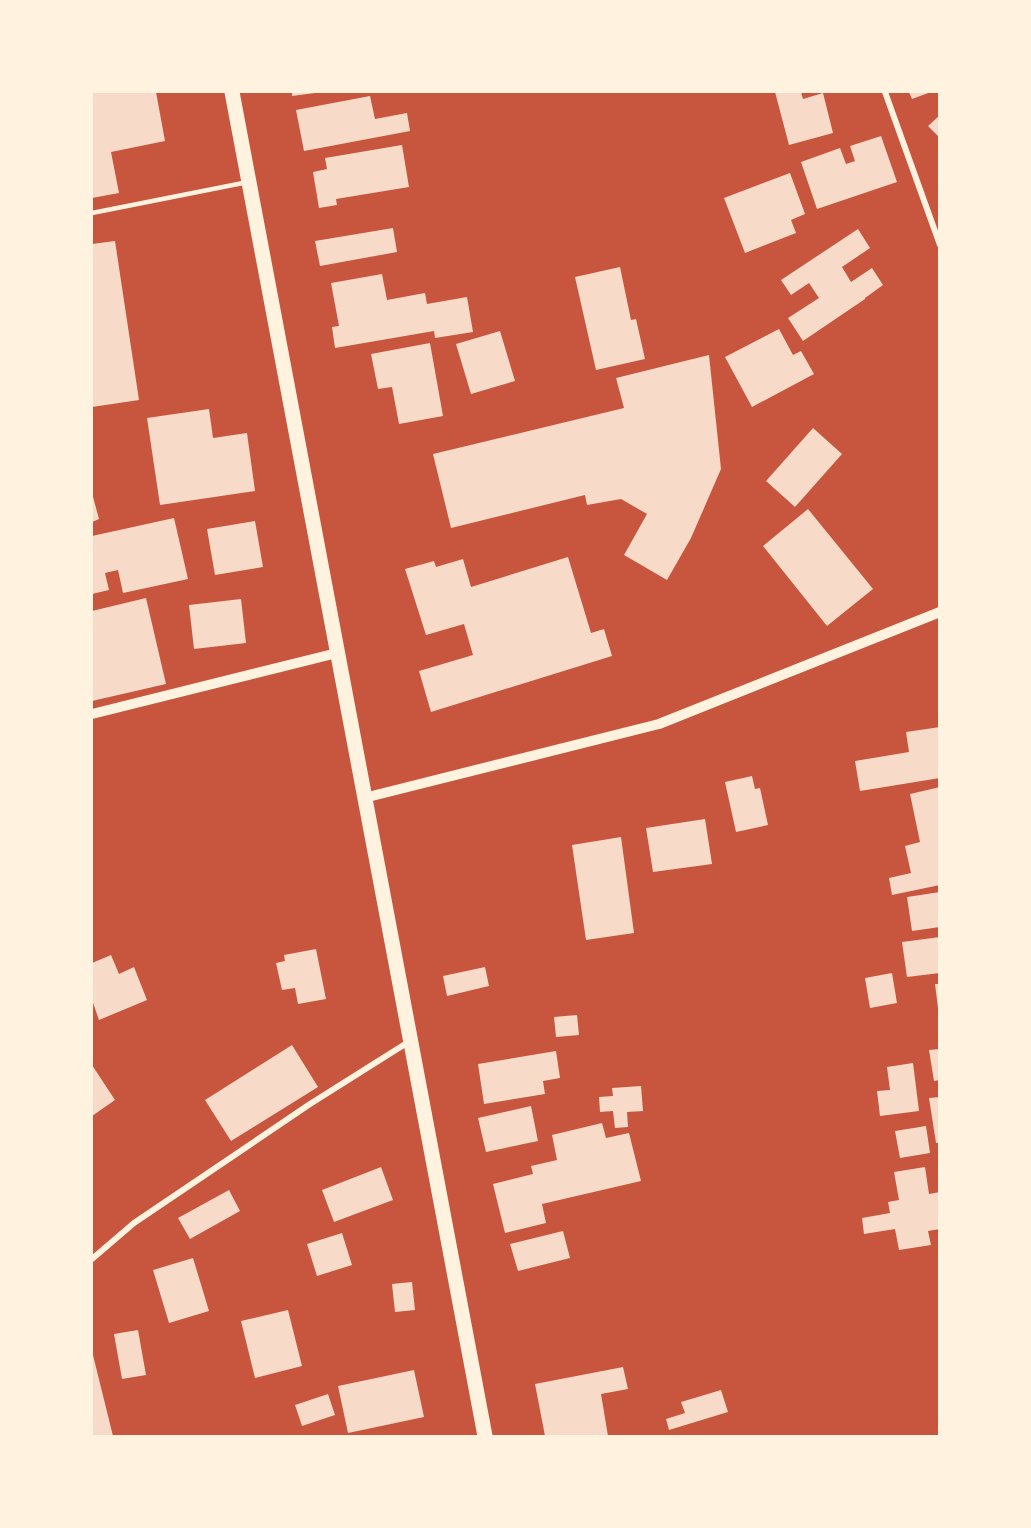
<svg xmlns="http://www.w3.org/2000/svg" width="1031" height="1528" font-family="Arial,sans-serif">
	<rect width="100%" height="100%" fill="#c8553d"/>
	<path fill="#f7dbc8" d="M92 92H156L165 141 111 152 119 193 92 198Z
		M292 92H315V93L292 96Z
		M775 92H801L803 99 823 93 833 133 789 145Z
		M909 92H931L912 99Z
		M370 96 375 119 407 113 410 131 304 151 296 110Z
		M940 115V138L928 126Z
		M881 136 897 182 817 209 801 162 840 148 846 164 855 161 850 146Z
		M402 145 409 187 336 199 337 205 319 208 313 172 327 169 325 158Z
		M790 173 805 214 791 220 796 233 745 253 724 198Z
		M393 228 397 252 320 266 315 241Z
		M858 229 870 248 842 267 851 282 872 268 883 285 865 298V299L803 341 788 318 819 298 809 283 791 295 781 280Z
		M115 241 139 400 92 407V244Z
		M620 267 631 320 636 319 645 359 596 370 575 277Z
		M382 274 387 300 425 293 427 304 467 297 473 332 435 338 434 331 335 348 332 327 339 326 331 283Z
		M779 329 793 355 801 351 814 374 752 407 725 357Z
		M500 331 515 381 471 394 456 344Z
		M430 343 443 416 399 424 392 387 378 389 371 354Z
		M709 355 721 469 691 538 667 580 624 555 647 514 621 499 587 505 585 495 451 528 433 454 624 408 616 378Z
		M209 409 213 438 247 433 255 491 160 505 147 418Z
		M813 428 842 454 795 507 766 481Z
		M92 493 99 519 92 522Z
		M808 509 873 589 827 626 763 546Z
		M174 518 188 579 123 593 118 570 105 573 109 590 92 594V536Z
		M255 521 263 567 215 575 207 529Z
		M568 557 591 633 604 629 612 656 431 712 419 671 473 655 464 624 426 635 405 569 434 561 436 567 463 559 471 587Z
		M146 598 166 684 92 701V611Z
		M241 599 246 643 194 649 189 605Z
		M940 727V778L860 791 855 761 909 752 906 732Z
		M752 776 755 789 760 788 768 825 736 832 725 782Z
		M940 787V885L892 895 889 878 911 873 905 846 920 842 910 794Z
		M705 819 712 864 653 872 646 828Z
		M621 837 634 933 586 940 572 845Z
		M940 892V927L912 931 907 897Z
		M940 937V973L907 977 902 942Z
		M316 949 326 999 298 1004 295 988 282 990 276 963 285 961 284 955Z
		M111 955 119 974 134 967 147 1000 99 1020 92 1000V963Z
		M485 967 489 986 447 996 443 976Z
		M892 973 897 1003 870 1008 865 978Z
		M935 984H940V1008H938Z
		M577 1015 579 1035 556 1037 554 1017Z
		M292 1045 318 1087 231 1141 205 1100Z
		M940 1049V1080L934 1081 929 1050Z
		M556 1051 560 1078 543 1081 545 1094 484 1104 478 1064Z
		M913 1063 919 1111 880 1116 877 1091 890 1090 887 1067Z
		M92 1065 115 1100 92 1116Z
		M641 1086 643 1111 627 1112 628 1127 615 1128 613 1111 600 1112 599 1097 613 1096 612 1088Z
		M940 1097V1143H936L929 1098Z
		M531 1106 538 1141 486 1152 478 1118Z
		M602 1123 606 1138 629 1133 641 1181 542 1204 546 1223 505 1233 493 1184 533 1174 531 1166 557 1160 552 1135Z
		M926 1126 930 1153 900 1158 895 1131Z
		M381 1167 393 1200 334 1222 322 1190Z
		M925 1167 929 1194 940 1192V1229L928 1231 931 1245 899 1250 895 1229 864 1234 862 1218 890 1213 888 1202 899 1200 894 1172Z
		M229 1190 240 1211 190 1239 178 1218Z
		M563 1231 570 1258 518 1271 510 1244Z
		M342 1233 352 1265 317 1276 307 1244Z
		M193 1258 209 1311 169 1323 153 1270Z
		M412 1282 415 1310 395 1312 392 1284Z
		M288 1310 302 1366 255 1378 241 1321Z
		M138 1330 146 1375 122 1379 114 1334Z
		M92 1351 113 1436H92Z
		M623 1367 628 1389 601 1394 608 1436H545L535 1384Z
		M414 1370 424 1417 348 1433 338 1386Z
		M721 1390 728 1412 669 1430 666 1419 685 1413 681 1402Z
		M328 1394 335 1415 302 1426 295 1405Z"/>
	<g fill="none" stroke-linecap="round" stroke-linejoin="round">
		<path stroke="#fff3e0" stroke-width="4.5" d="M92 213 248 182"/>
		<path stroke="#fff3e0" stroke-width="6" d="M885 92 940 245
			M92 1259 134 1223 310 1104 410 1041"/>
		<path stroke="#fff3e0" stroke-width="10" d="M92 714 337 653
			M364 798 659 724 940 612"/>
		<path stroke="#fff3e0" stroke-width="15" d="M232 92 485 1436"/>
	</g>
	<rect width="1031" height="1528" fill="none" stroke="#fff3e0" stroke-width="186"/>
</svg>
